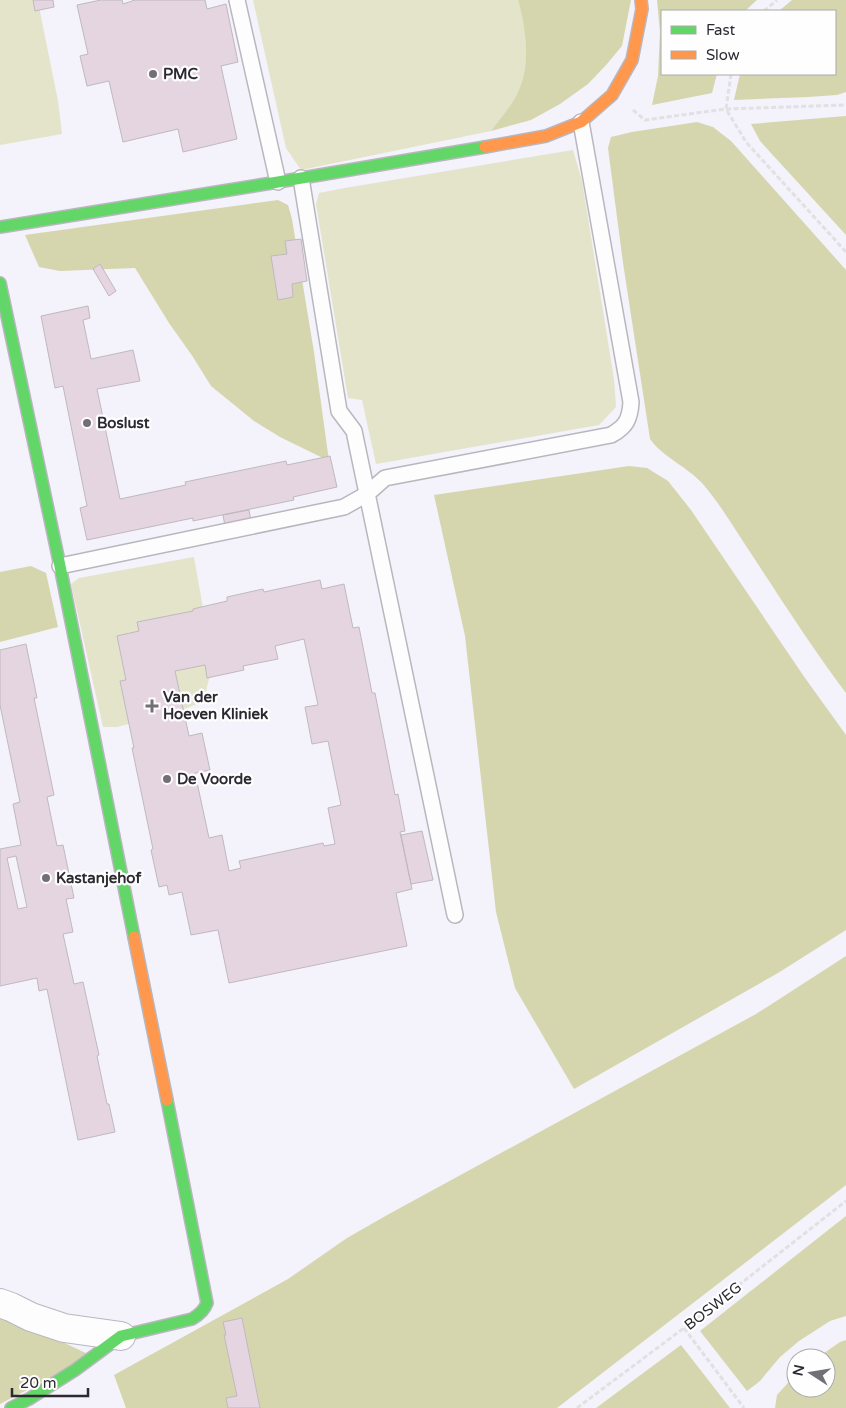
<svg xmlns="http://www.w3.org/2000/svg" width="846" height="1408" font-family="'Varela Round',sans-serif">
	<rect width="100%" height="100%" fill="#f4f2fa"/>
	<path fill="#e4e4ca" d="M0 0H45L38 2 58 101 62 134 0 145Z
		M253 0H518C526 29 531 64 518 92 514 103 499 120 491 131L301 170 286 148Z
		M573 150 582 181 614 379 616 407 599 425 376 464 362 400 348 398 316 204 319 193 345 188Z
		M194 557 211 654V671L206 691 203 698 197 704 184 709 117 727H103L71 584 79 578Z"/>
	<path fill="#d6d6ae" d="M518 0H631L622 46 607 64 588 84 560 104 531 120 491 131C499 120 513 104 518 92 531 64 526 29 518 0Z
		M657 0H757L745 11H662V74H717L712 93 652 105 658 76 660 32Z
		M792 0H846V92L837 95 808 97 734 100 740 74H835V11H779Z
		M846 116V235L760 141 751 124Z
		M697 122 713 127 731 141 846 270V693C813 649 784 604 754 558 737 533 722 506 702 483 686 466 664 458 650 439L623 263 608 148 611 137 632 132Z
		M278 200 288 205 292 219 314 352 329 461 280 437 254 421 211 386 193 357 169 323 135 268 60 271 39 267 25 235Z
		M629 466 647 468 668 481 691 510 805 678 846 735V930L778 973 574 1089 515 988 496 912 465 636 434 495Z
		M31 566 46 573 58 627 0 642V572Z
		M846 956V1185L557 1408H126L114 1375 288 1279 347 1238 389 1214 756 1014Z
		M846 1216V1316L830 1321 799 1341 780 1357 760 1381 747 1391 700 1331Z
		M0 1303 52 1337 92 1356 0 1404Z
		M846 1340V1408H775L777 1395 796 1374V1388H826V1358H817L840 1342Z
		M681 1345 730 1408H596Z"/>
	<path fill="#e5d5e1" stroke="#bfb9bf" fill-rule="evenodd" d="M33 0H53L54 7 35 11Z
		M101 0H122L123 4 135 0H205L207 9 226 4 238 62 221 66 237 139 183 152 178 129 123 142 109 81 87 86 80 56 88 54 77 5Z
		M301 239 307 281 292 284 293 297 278 300 271 256 287 254 285 241Z
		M100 264 116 291 109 296 93 269Z
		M88 306 90 318 83 320 91 359 133 350 140 381 97 389 120 499 186 485 185 482 286 461 287 465 330 456 337 487 293 497 294 500 193 521V518L87 540 80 508 87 506 63 386 55 388 41 316Z
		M249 510 251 521 225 526 223 515Z
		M320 580 322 589 344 584 353 628 359 627 372 693H375L395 795 398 794 405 831 400 832 412 889 396 893 407 946 229 983 218 930 191 935 182 892 169 895 167 885 159 887 151 850 153 849 132 748H134L120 681 126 680 117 636 139 631 137 622 193 611V609L227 601V597L263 589 264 592ZM304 639 318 705 305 707 312 744 328 741 341 805 328 808 335 844 324 846 323 843 239 861 241 868 229 871 222 835 209 838 195 773 210 770 202 733 189 736 175 671 205 665 207 678 244 670 243 666 278 659 275 646Z
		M26 644 37 698H34L54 795 47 797 57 846 63 845 74 898 66 899 73 932 63 934 74 984 83 982 99 1055 97 1056 107 1104H109L115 1132 78 1140 47 989 39 991 37 978 0 986V849L21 845 13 804 20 802 0 705V650ZM16 856 27 907 18 909 7 858Z
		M422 831 433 880 411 884 401 835Z
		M242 1318 260 1408H228L226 1398 237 1396 224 1335H226L223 1322Z"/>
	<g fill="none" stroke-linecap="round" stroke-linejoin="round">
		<defs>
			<path id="lane" d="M237 0 278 182
				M301 178 339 411 354 431 455 915
				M60 566 344 507 367 494 385 478 611 435C626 427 630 419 631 402L581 122"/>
			<path id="street" d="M0 1303 11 1307 31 1317 64 1328 121 1336"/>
			<path id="fast" d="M0 227 278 182 485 147
				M0 283 60 566 134 937
				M11 1408 29 1399 75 1370 121 1336 192 1319C199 1315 204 1311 207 1303L167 1100"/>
			<path id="slow" d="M485 147 546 136 581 122 612 95 632 60 642 9 641 0
				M134 937 167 1100"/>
		</defs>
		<use href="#lane" stroke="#b9b7be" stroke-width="18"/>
		<use href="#street" stroke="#b9b7be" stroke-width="30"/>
		<use href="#fast" stroke="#b9b7be" stroke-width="14"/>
		<use href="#slow" stroke="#b9b7be" stroke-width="14"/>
		<path stroke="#e1e0e3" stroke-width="3" stroke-dasharray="5 2.5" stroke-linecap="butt" d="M764 11 777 0
			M731 74 726 109 746 142 846 252
			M633 110 645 120 726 109 846 105
			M684 1328 744 1408
			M577 1408 684 1328 846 1201"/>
		<use href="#lane" stroke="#fdfdfe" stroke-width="15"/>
		<use href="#street" stroke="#fdfdfe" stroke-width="28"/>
		<use href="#fast" stroke="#63d668" stroke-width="11"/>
		<use href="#slow" stroke="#ff974d" stroke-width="11"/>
	</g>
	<g fill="#726f77" stroke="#fefefe" stroke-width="2">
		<circle cx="153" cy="74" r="5"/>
		<circle cx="87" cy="423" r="5"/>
		<path d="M149.5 698.5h5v5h5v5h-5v5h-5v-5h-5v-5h5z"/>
		<circle cx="167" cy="779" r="5"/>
		<circle cx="46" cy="878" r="5"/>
	</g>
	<g text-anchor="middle" stroke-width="4.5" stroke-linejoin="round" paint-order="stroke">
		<g font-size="15" font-weight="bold" fill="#2c2931" stroke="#fefefe" text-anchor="start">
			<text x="163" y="79">PMC</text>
			<text x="97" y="428">Boslust</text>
			<text x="163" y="702">Van der<tspan x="163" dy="17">Hoeven Kliniek</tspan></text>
			<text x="177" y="784">De Voorde</text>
			<text x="56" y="883">Kastanjehof</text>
		</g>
		<g font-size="15" fill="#2c2931" stroke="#fefefe">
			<text transform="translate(713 1306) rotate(-38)" y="5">BOSWEG</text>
		</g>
	</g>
	<rect x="661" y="10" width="175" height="65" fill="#fefefe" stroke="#aaa9ac"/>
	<rect x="671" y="26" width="25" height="8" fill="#63d668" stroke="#aaa9ac"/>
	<text x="706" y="35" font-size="15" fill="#2c2931">Fast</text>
	<rect x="671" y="51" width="25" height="8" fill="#ff974d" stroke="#aaa9ac"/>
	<text x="706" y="60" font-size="15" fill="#2c2931">Slow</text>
	<g transform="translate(811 1373) rotate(282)"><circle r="24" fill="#fefefe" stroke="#aaa9ac"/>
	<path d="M0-4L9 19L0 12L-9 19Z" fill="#726f77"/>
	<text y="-8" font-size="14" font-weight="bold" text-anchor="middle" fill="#2c2931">N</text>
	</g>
	<path d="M12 1388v8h76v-8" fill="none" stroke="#2c2931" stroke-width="2.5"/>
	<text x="20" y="1388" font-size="15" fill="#2c2931" stroke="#fefefe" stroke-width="4" paint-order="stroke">20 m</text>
</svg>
